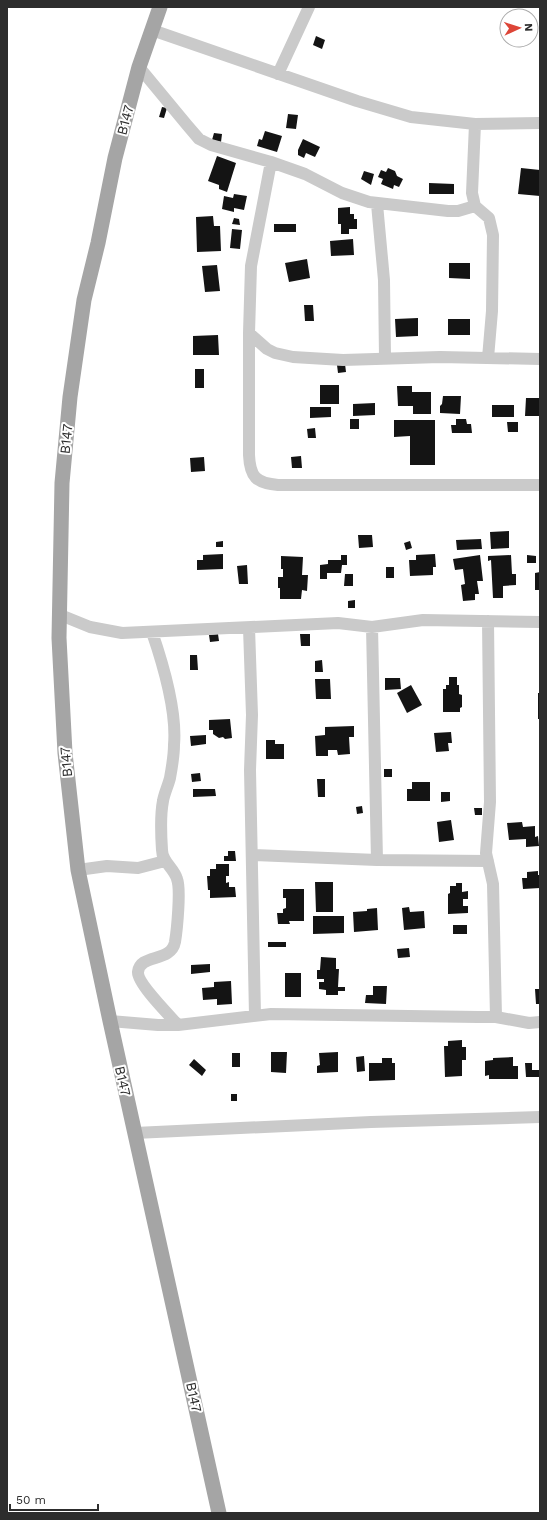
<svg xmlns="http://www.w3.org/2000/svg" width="547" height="1520" font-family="'Work Sans',sans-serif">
	<rect width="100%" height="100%" fill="#fff"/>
	<path fill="#141414" d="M316 36 325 40 322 49 313 45Z
		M162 107 167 108 164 118 159 117Z
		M288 114 298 115 296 129 286 128Z
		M265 131 282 136 277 152 257 146 259 139 262 140Z
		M214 133 222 134 221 142 212 140Z
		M303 139 320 147 315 157 306 153 304 158 298 155V150Z
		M217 156 236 163 227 192 219 189V185L208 181Z
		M388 168 395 171 397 176 403 179 399 187 394 185 393 189 381 184 383 179 378 177 381 170 386 172Z
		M521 168 540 170V196L518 194Z
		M364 171 374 174 371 185 361 179Z
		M429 183 454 184V194H429Z
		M234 194 247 196 244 210 234 208V212L222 209 224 196 233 198Z
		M350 207V214H354V219H357V229H349V234H341V224H338V208Z
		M213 216 214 226H220L221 251 197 252 196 217Z
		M234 218 239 219 240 225 232 224Z
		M274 224H296V232H274Z
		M232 229 242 230 240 249 230 248Z
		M353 239 354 255 331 256 330 241Z
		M307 259 310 278 289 282 285 263Z
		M449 263H470V279L449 278Z
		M217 265 220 291 205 292 202 266Z
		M304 305H313L314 321H305Z
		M418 318V336L396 337 395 319Z
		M448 319H470V335H448Z
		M218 335 219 355H193V336Z
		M345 364 346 372 338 373 337 365Z
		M195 369H204V388H195Z
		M320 385H339V404H320Z
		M397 386H412V392H431V414H413V406H398Z
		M443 396H461L460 414 440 413V406L442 404Z
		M526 398H540V416H525Z
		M375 403V415L353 416V404Z
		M492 405H514V417H492Z
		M310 407H331V417L310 418Z
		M350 419H359V429H350Z
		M456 419H466L467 424H471L472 433H452L451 425H456Z
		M394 420H435V465H410V436L394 437Z
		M507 422H518V432H508Z
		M315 428 316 438H308L307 429Z
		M301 456 302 468H292L291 457Z
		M204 457 205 471 191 472 190 458Z
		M509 531V548L491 549 490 532Z
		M358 535H372L373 547 359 548Z
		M481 539 482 549 457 550 456 540Z
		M223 541V547H216V542Z
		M410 541 412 548 406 550 404 543Z
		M223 554V569L197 570V560H203V555Z
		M435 554 436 567H433V575L410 576 409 560H416V555Z
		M341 555H347V565H342L341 573H327V579H320V565L328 564V560H341Z
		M480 555 483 581H477L479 594H475V600L463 601 461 585 465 584 463 569 455 570 453 559Z
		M511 555 512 574H516V585L503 586V598H493L491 560 488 561V556Z
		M527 555 536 556V563H527Z
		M281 556 303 557 302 575H308L307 591 302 590 301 599H280V588H278V577H283V569H281Z
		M247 565 248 584H239L237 566Z
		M386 567H394V578H386Z
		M540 572V590H535V573Z
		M345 574H353V586H344Z
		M355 600V608H348V601Z
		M218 634 219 641 210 642 209 635Z
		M300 634H310V646H301Z
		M190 655H197L198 670H190Z
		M322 660 323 672H315V661Z
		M449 677H457V685H459V694L462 695V707L460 708V712H443V689H446V685H449Z
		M385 678H400L401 689 385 690Z
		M315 679H330L331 699H316Z
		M411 685 422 705 407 713 397 693Z
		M538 693H540V719H538Z
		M230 719 232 738 225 739 223 737 219 738 213 734V730H209V720Z
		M354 726V737H349L350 754 338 755 337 750H328V756H316L315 736 325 735V727Z
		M451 732 452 743H448L449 751 436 752 434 733Z
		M206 735V744L191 746 190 736Z
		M266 740H275V744H284V759H266Z
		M384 769H392V777H384Z
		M200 773 201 781 192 782 191 774Z
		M317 779H325V797H318Z
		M412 782H430V801H407V789H412Z
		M193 789H215L216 796 193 797Z
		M441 792H450V801L441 802Z
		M362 806 363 813 357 814 356 807Z
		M474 808H482V815H475Z
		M451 820 454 840 439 842 437 822Z
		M522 822 523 827 535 826V837L538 836 539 846 526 847V839L509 840 507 823Z
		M228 851H235L236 861H224V856H228Z
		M216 864H229V876H226V883L229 882V887H235L236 897 210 898V890H208L207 876H210V869H216Z
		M538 871V875H540V888L523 889 522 878H527V872Z
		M315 882H333V912H316Z
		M456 883H462V892L468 891V899H463V906H468V913L448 914V894L450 893V886H456Z
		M283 889H304V921H289L290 924H278L277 913H283V909L286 908V898H283Z
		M409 907 410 912 424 911 425 928 404 930 402 908Z
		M377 908 378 930 354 932 353 912 367 911V909Z
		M313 916H344V933L313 934Z
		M453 925H467V934H453Z
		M268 942H286V947H268Z
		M409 948 410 957 398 958 397 949Z
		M321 957 336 958V969H339L338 987H345V991H338V995H326V990L319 989V982H324V979H317V970H320Z
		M210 964V972L191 974V965Z
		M285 973H301V997H285Z
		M231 981 232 1004 217 1005V999L203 1000 202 988 214 987V982Z
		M373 986H387L386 1004 365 1003 366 995H373Z
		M535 989H540V1004H536Z
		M462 1040V1047H466V1060H462V1076L445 1077 444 1046H448V1041Z
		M271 1052H287L286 1073 271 1072Z
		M338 1052V1072L317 1073V1066L320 1065 319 1053Z
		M232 1053H240V1067H232Z
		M364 1056 365 1071 357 1072 356 1057Z
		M513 1057V1066H518V1079H489V1075L485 1076V1061L493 1060V1058Z
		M382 1058H392V1063H395V1080L369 1081V1063H382Z
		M194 1059 206 1070 202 1076 189 1065Z
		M525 1063H532V1070H540V1077H526Z
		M231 1094H237V1101H231Z"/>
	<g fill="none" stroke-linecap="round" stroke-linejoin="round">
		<path stroke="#cacaca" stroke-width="12" d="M152 30 357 101 411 117 475 124 540 123
			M139 67 187 125 199 139 211 145 271 162 305 174 342 193 369 202 448 211H458L475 206
			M278 74 309 7
			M475 124 472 193 475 206 489 218 493 235 492 311 488 358
			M271 162 251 266 249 333V455C250 477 256 483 278 485H540
			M377 204 384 280 385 358
			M249 333 267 349 275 353 293 357 343 360 440 357 540 359
			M58 614 90 627 122 633 338 623 372 627 423 620 540 622
			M488 621 490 802 486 853 493 884 496 1017
			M372 627 377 860
			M249 628 252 715 250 770 255 1016
			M152 632C163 664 177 711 174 745 174 756 172 767 170 778 168 786 164 794 163 801 160 816 161 835 162 850 162 862 174 868 177 879 181 889 177 930 175 942 171 963 140 953 138 972 137 983 169 1015 178 1025
			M253 855 377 860 488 861
			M78 870 107 866 138 868 165 861
			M110 1021 158 1025H178L271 1014 478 1017H496L529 1023 540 1022
			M135 1133 371 1122 540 1117"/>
		<path stroke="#a5a5a5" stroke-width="15" d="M160 7 139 67 115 158 98 243 84 300 70 397 62 483 59 638 65 753 78 870 110 1021 219 1513"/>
	</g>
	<g text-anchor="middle" stroke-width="4" stroke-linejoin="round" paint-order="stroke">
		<g font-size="14" fill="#2d2d2d" stroke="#fff">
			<text transform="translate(125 120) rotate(-75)" y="5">B147</text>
			<text transform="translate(66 439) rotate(-84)" y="5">B147</text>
			<text transform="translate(66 762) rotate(-95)" y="5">B147</text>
			<text transform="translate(123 1081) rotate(77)" y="5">B147</text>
			<text transform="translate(194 1397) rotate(78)" y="5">B147</text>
		</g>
	</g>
	<rect width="547" height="1520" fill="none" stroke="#2d2d2d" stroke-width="16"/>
	<g transform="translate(519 28) rotate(87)"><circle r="19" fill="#ffffff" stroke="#ababab"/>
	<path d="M0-3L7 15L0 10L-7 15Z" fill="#dd4537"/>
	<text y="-6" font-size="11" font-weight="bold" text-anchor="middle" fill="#2d2d2d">N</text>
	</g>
	<path d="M10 1504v6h88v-6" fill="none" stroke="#2d2d2d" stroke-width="2"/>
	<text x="16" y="1504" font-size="12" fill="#2d2d2d" stroke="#ffffff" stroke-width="3" paint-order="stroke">50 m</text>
</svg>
